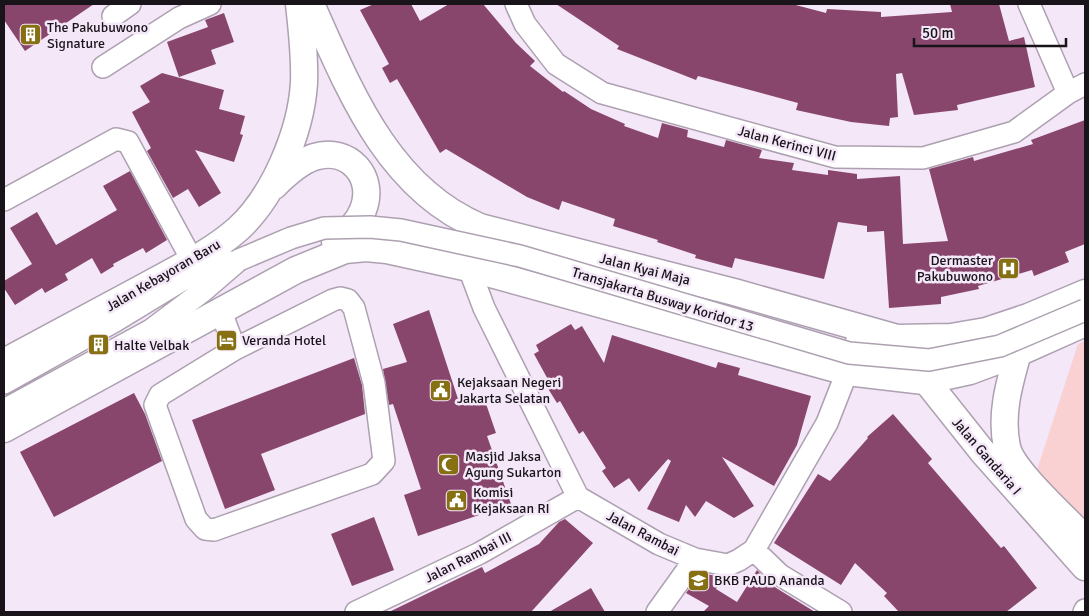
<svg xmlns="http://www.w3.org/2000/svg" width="1089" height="616" font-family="Signika,sans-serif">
	<rect width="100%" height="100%" fill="#f4e7f8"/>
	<path fill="#f9d1d3" d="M1085 341V524L1035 476 1078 344Z"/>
	<path fill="#89466d" d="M4 4H94L25 51 4 20Z
		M374 4H411L420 21 449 4H483L516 43 535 61 530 66 563 92 564 91 591 109 625 124 624 126 658 138 662 123 688 130 687 137 724 147 726 140 762 150 759 158 794 163 792 170 828 175V170L857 174V179L900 176 903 244 948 241 929 169 973 157 974 161 1033 144 1031 140 1085 120V244L1065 252 1069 262 1034 276 1032 270 978 286 979 289 941 297V304L889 308 884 231 867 232V226L838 222 824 279 735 258 732 268 695 258 696 255 657 242 658 240 613 226 615 219 562 201 559 210 527 197 446 149 440 153 397 79 390 83 382 68 389 64 360 10Z
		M556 4H792L826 13 827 9 881 12V17L952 12 950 4H999L1009 41 1024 37 1035 87 957 105 958 110 914 115 902 73 896 74 898 117 890 118 889 126 851 122 796 110 798 103 698 76 696 80 617 49 619 46Z
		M224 13 234 42 211 50 216 64 179 77 167 42 208 27 205 20Z
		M162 73 224 90 219 109 245 116 240 134 243 135 234 162 195 150 221 193 199 207 188 189 173 198 147 151 151 148 132 112 150 102 140 86Z
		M130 171 167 240 146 253 143 248 113 264 114 266 101 274 92 258 65 274 68 280 45 293 42 288 15 305 4 288V281L32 264 10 228 37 212 56 245 117 210 103 186Z
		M429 310 459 402 483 395 496 433 487 436 511 504 418 536 404 495 421 489 393 404 389 405 383 369 407 362 393 324Z
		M571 324 575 330 582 326 604 363 612 335 716 368 718 362 740 368 738 375 811 396 797 445 774 486 722 457 754 506 734 518 706 501 695 517 686 505 679 522 647 509 671 461 668 459 639 492 629 478 614 488 602 471 606 468 583 431 579 434 560 401 557 403 547 387 551 385 534 354 539 351 536 345Z
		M354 358 362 385 365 414 261 454 275 490 225 509 192 420Z
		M134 393 145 414 162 461 54 517 20 452Z
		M893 414 932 459 928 463 1001 548 1004 546 1037 588 1006 612H899L884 596 887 593 855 563 841 585 774 543 818 474 830 481 868 438 867 437Z
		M374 517 394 570 352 586 331 534Z
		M565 519 593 543 531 612H389L482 567 485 573 539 544 559 522Z
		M757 570 773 586 815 612H703L709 606 686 593 701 573 722 577 716 589 737 602Z
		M591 588 605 612H549Z"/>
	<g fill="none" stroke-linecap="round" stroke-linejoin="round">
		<defs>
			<path id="minor" d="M516 4 525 24 556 64 602 93 835 157 923 158 1014 132 1068 93 1085 84
				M1029 4 1068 93
				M113 16 130 4
				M103 67 179 18 210 4
				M4 200 116 139 128 142 192 260
				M472 256 469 268 484 308 578 497 659 544 695 559 728 565 739 560 754 550 827 423 847 372 861 327
				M340 298 348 300 354 308 374 383 384 461 372 474 214 530 205 529 196 519 155 405 160 395 235 349 333 300Z
				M221 312 235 349
				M4 383 115 321 184 279 230 262
				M4 410 151 330 203 291 239 260
				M754 550 780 575 841 612
				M356 612 480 553 578 497
				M657 612 695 559
				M1084 612 1085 610"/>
			<path id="major" d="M311 4C349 89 387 188 480 227L734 292 897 338 951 337 986 331 1028 317 1085 293
				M274 186C285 175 299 162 314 157 349 146 376 177 363 210 358 223 346 234 335 242
				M1021 342C1012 375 999 411 1007 447 1012 471 1067 519 1085 539
				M4 362C51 337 98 312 144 287 176 269 211 253 238 229 274 196 301 132 304 83 305 57 302 30 299 4
				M916 368 982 451 1085 567
				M4 429 296 270 345 250 366 248 387 250 469 268 847 372 924 381 970 371 1018 353 1085 323"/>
		</defs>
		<use href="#minor" stroke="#ada1b1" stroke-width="24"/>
		<use href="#major" stroke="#ada1b1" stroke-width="29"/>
		<use href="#minor" stroke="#fff" stroke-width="21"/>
		<use href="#major" stroke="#fff" stroke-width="26"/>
		<defs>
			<path id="minor-bridge" d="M239 260 291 238 324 228 370 227 401 230 520 256 849 353 929 360 1000 346 1085 310"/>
		</defs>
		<use href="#minor-bridge" stroke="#ada1b1" stroke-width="24" stroke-linecap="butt"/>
		<use href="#minor-bridge" stroke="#fff" stroke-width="21"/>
	</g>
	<defs>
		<symbol id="building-square" viewBox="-11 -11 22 22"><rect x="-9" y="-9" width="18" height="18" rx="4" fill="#867011" stroke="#f4e7f8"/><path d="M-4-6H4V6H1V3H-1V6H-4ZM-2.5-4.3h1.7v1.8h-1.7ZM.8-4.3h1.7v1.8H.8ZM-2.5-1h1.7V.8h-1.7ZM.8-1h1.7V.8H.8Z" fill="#fff"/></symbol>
		<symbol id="hospital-square" viewBox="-11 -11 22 22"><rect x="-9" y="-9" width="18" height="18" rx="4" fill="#867011" stroke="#f4e7f8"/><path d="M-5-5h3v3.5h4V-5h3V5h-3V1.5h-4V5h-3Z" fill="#fff"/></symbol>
		<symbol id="hotel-square" viewBox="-11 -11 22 22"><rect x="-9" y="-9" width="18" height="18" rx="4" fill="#867011" stroke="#f4e7f8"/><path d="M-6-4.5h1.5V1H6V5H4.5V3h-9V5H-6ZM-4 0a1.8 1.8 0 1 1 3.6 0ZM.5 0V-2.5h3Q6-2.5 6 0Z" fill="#fff"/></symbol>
		<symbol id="civic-square" viewBox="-11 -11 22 22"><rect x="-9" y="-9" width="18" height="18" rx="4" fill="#867011" stroke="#f4e7f8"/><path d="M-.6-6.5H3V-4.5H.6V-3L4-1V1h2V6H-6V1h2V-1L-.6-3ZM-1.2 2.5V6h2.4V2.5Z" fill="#fff"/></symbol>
		<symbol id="mosque-square" viewBox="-11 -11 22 22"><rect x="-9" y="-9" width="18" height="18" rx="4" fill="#867011" stroke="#f4e7f8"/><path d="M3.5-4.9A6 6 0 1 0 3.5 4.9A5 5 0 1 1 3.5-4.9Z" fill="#fff"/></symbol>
		<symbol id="school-square" viewBox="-11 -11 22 22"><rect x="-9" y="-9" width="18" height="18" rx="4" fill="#867011" stroke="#f4e7f8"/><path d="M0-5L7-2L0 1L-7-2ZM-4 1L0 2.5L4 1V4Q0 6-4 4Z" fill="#fff"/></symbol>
	</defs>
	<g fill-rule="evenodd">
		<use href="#building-square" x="18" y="22" width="25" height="25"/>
		<use href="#hospital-square" x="996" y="256" width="25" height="25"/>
		<use href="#hotel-square" x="214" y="328" width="25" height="25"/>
		<use href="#building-square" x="86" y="332" width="25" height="25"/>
		<use href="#civic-square" x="428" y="378" width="25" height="25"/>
		<use href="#mosque-square" x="436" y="452" width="25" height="25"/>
		<use href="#civic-square" x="444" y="488" width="25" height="25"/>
		<use href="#school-square" x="686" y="568" width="25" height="25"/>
	</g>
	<g text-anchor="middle" stroke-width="5" stroke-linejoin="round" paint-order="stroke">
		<g font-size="14" fill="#18141a" stroke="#f4e7f8" text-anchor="start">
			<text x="47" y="32">The Pakubuwono<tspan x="47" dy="16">Signature</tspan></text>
			<text x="993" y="265" text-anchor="end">Dermaster<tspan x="993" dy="16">Pakubuwono</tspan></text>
			<text x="242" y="345">Veranda Hotel</text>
			<text x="114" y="350">Halte Velbak</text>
			<text x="457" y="387">Kejaksaan Negeri<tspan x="457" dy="16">Jakarta Selatan</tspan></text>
			<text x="465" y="461">Masjid Jaksa<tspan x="465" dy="16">Agung Sukarton</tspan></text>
			<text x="473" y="497">Komisi<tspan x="473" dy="16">Kejaksaan RI</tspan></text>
			<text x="714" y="585">BKB PAUD Ananda</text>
		</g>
		<g font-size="14" fill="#18141a" stroke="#f4e7f8">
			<text transform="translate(787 143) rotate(15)" y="5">Jalan Kerinci VIII</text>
			<text transform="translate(645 269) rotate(14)" y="5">Jalan Kyai Maja</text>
			<text transform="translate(163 275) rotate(-30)" y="5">Jalan Kebayoran Baru</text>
			<text transform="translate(663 299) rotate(17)" y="5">Transjakarta Busway Koridor 13</text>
			<text transform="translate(987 456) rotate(49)" y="5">Jalan Gandaria I</text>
			<text transform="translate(643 533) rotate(28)" y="5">Jalan Rambai</text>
			<text transform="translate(468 557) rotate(-27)" y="5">Jalan Rambai III</text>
		</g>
	</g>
	<rect width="1089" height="616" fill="none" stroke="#18141a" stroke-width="10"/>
	<path d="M914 38v8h152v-8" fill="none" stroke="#18141a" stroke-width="2.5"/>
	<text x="922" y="38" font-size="15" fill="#18141a" stroke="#f4e7f8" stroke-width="4" paint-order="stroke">50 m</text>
</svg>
